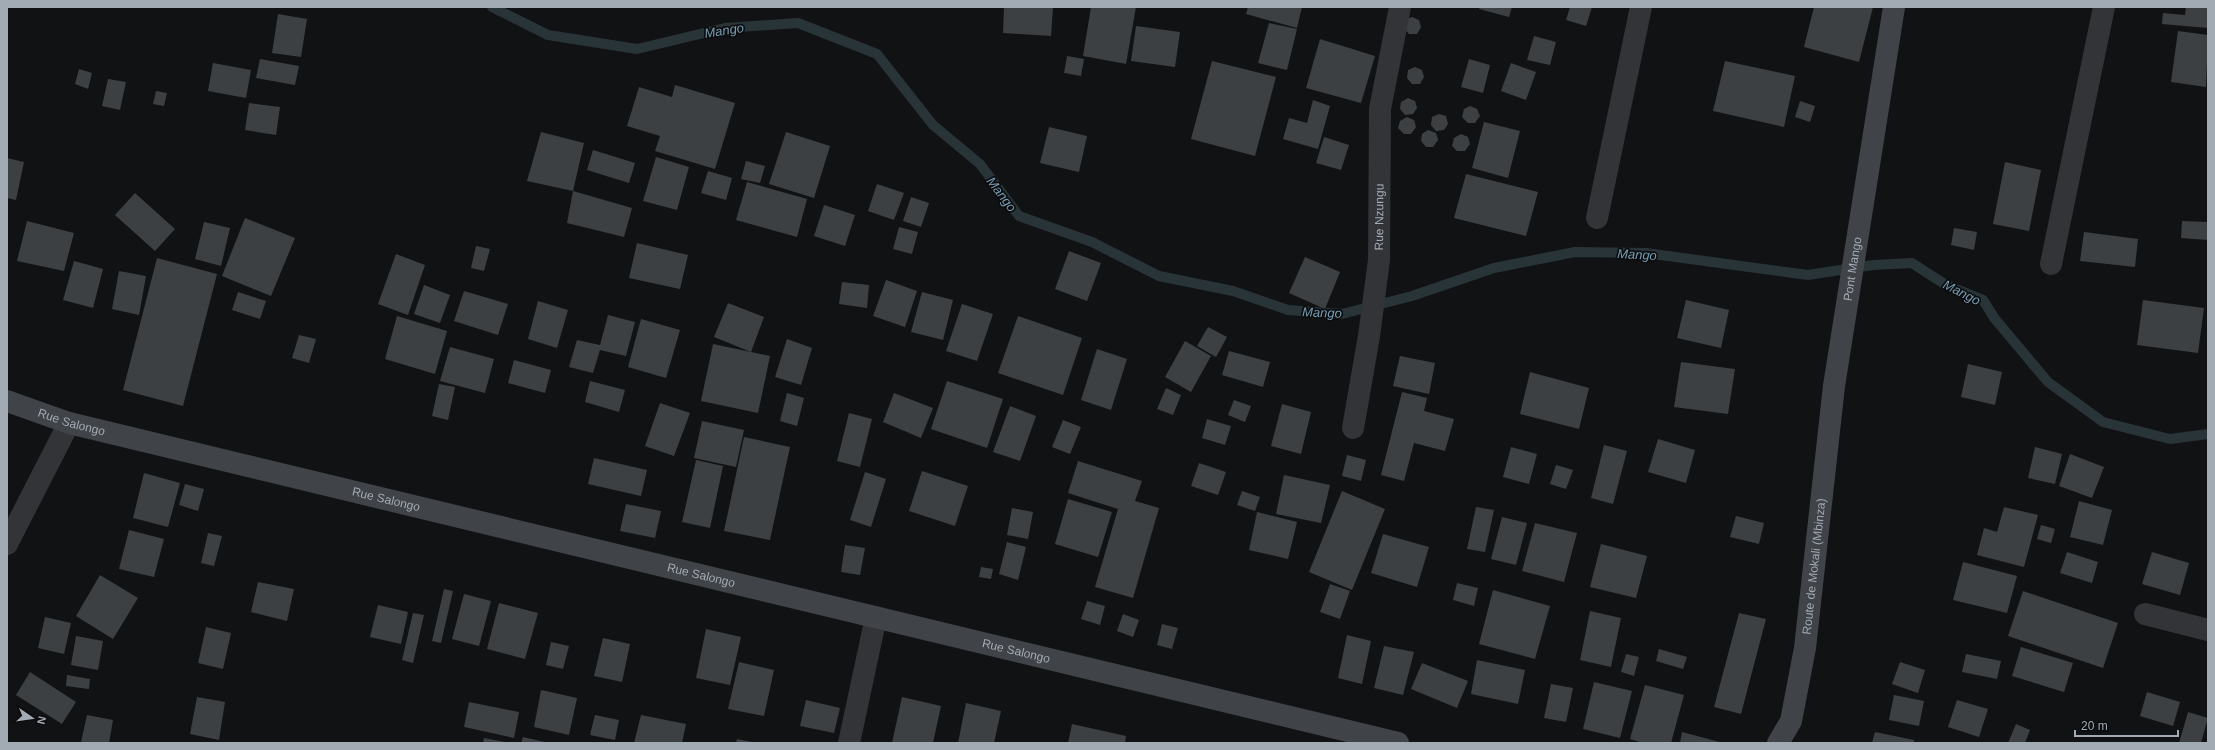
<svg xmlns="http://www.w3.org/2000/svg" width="2215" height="750" font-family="Helvetica,sans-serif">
	<rect width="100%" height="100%" fill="#111213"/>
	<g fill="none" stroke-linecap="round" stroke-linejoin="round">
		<path stroke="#293439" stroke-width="10" d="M492 7 548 35 637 49 725 28 798 23 877 54 933 125 980 164 1019 216 1092 242 1159 276 1233 291 1288 310 1342 314 1412 296 1494 268 1575 252 1646 253 1808 275 1873 265 1912 263 1946 285 1983 300 1995 319 2048 382 2103 422 2170 439 2208 434"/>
	</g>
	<path fill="#3d4043" d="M1004 7H1053L1051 36 1003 33Z
		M1091 7H1136L1126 64 1083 56Z
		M1248 7H1302L1297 28 1246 14Z
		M1480 7H1512L1509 17 1479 9Z
		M1570 7H1592L1586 26 1566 20Z
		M1814 7H1873L1859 62 1804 47Z
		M2186 7H2208V28L2162 24 2163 13 2185 15Z
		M278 14 307 19 301 57 272 53Z
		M1412 17 1419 20 1421 27 1417 34H1409L1404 28 1405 20Z
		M1269 23 1297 29 1287 70 1258 63Z
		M1136 26 1180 32 1175 67 1131 61Z
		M2178 31 2208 35 2206 87 2171 82Z
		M1534 36 1556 42 1550 65 1527 60Z
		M1320 39 1375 56 1361 103 1306 88Z
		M1067 56 1084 59 1081 76 1064 73Z
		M260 59 299 66 295 85 256 78Z
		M1469 59 1490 65 1483 93 1461 87Z
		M1212 61 1276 77 1255 156 1191 139Z
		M1725 61 1795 76 1784 127 1713 111Z
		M213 63 251 70 246 98 208 91Z
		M1511 63 1536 72 1526 100 1501 91Z
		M1415 67 1422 70 1424 77 1420 84H1412L1407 78 1408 70Z
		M79 69 92 73 88 89 75 84Z
		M108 79 126 82 120 110 102 106Z
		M675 85 735 103 715 169 655 151 660 136 627 126 639 87 672 97Z
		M156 91 167 93 164 106 153 104Z
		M1408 98 1415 101 1417 108 1413 114 1405 115 1400 109 1401 102Z
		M1313 100 1330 106 1318 149 1283 139 1289 118 1307 123Z
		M1800 101 1815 106 1810 122 1795 117Z
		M249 103 280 107 276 135 245 130Z
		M1470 106 1477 109 1480 116 1475 123H1468L1462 117 1464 109Z
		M1439 114 1446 116 1448 124 1444 130 1436 131 1431 125 1432 117Z
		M1407 117 1414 120 1416 127 1411 134H1404L1398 128 1400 121Z
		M1484 122 1520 131 1508 178 1472 168Z
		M1049 127 1087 136 1079 172 1040 163Z
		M1428 130 1436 133 1438 140 1433 147H1426L1421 141 1422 134Z
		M541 132 584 143 573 191 632 208 624 237 567 223 573 191 527 181Z
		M786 132 830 146 814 198 769 184Z
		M1461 134 1468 137 1470 144 1465 151H1457L1452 146 1454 138Z
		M1324 137 1349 145 1341 170 1316 163Z
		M593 150 635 163 629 183 587 170Z
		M656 157 689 167 677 210 643 201Z
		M7 158 24 162 16 200 7 198Z
		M746 161 765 166 760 183 741 179Z
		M2005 162 2041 170 2029 231 1993 224Z
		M708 171 732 178 726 200 701 193Z
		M1466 174 1538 192 1526 236 1454 218Z
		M747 182 807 199 797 237 736 220Z
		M877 184 904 193 894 220 868 211Z
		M135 193 175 229 155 251 115 215Z
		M911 197 929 203 921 227 903 221Z
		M824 205 855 215 845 246 814 236Z
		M245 218 295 238 271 296 222 276Z
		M27 221 74 233 64 271 17 261Z
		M2182 221 2208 222V240L2181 238Z
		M204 222 230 228 221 266 195 259Z
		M899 227 918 232 912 254 893 249Z
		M1954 228 1977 232 1974 250 1951 245Z
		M2084 232 2138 239 2135 267 2080 261Z
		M637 243 688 255 680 289 629 278Z
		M476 246 490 249 484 271 471 268Z
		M1069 251 1101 263 1087 301 1055 289Z
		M396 254 425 265 408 315 378 304Z
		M1305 257 1340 272 1325 309 1289 293Z
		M157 258 217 274 183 406 123 390Z
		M74 261 103 269 93 308 63 300Z
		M119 271 146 276 139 315 112 309Z
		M886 280 917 291 905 327 873 316Z
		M842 282 869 285 867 308 839 304Z
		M424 285 450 295 440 323 414 314Z
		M464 291 508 304 498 335 454 321Z
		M238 292 266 301 260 319 232 310Z
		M922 292 953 300 943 340 911 332Z
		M1686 300 1729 310 1721 348 1677 338Z
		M2143 300 2204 308 2198 353 2137 345Z
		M538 301 568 310 557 348 528 339Z
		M728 303 764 317 751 352 714 337Z
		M962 304 993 314 977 361 946 351Z
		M608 315 635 322 626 356 600 350 593 373 569 367 577 340 600 345Z
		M397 316 447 331 435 374 385 359Z
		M1018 316 1082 338 1063 395 998 373Z
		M641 319 680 330 666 378 628 367Z
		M1208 327 1227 337 1216 357 1197 346Z
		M299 335 316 339 309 363 292 358Z
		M787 339 812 348 801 385 775 377Z
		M1185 341 1211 356 1191 392 1165 377Z
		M713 344 770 356 758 413 701 401Z
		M450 347 494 359 485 393 440 381Z
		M1097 349 1127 359 1111 410 1081 400Z
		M1229 351 1270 362 1263 387 1222 375Z
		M1400 356 1435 363 1429 394 1393 386Z
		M514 360 551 370 545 393 508 383Z
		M1681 362 1735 369 1728 414 1674 407Z
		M1968 364 2002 372 1995 405 1961 397Z
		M1530 372 1589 388 1579 429 1520 414Z
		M590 381 625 390 619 412 585 402Z
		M947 381 1003 399 987 448 931 429Z
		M439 384 455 387 448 420 432 416Z
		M1166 388 1181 395 1173 415 1157 409Z
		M1402 392 1427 398 1424 411 1454 419 1445 451 1414 443 1404 481 1381 475Z
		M787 393 804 398 797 426 780 421Z
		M894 393 933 408 921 438 883 422Z
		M1234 400 1251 406 1245 422 1228 415Z
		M660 403 690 413 674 456 645 446Z
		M1282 404 1311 412 1301 454 1271 446Z
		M1010 406 1036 416 1020 461 993 452Z
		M849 413 872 419 860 467 837 461Z
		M1207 419 1231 426 1225 445 1202 438Z
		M1063 420 1081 427 1070 454 1052 447Z
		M702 421 744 430 736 467 694 458Z
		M744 437 790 447 770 540 724 531Z
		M1658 439 1695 450 1686 483 1648 472Z
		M1604 445 1627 451 1613 504 1591 498Z
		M1511 447 1537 454 1529 484 1503 477Z
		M2035 447 2062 454 2055 484 2028 478Z
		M2070 454 2104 467 2092 498 2059 486Z
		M1347 455 1366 460 1361 481 1342 476Z
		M594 458 647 470 641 496 588 484Z
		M696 460 723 466 710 528 682 522Z
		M1078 461 1142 481 1135 501 1159 508 1133 598 1095 587 1118 509 1068 493Z
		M1199 463 1226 472 1218 495 1191 486Z
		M1556 465 1573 470 1566 489 1550 484Z
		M922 471 968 486 955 526 909 511Z
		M865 472 886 479 871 527 850 520Z
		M144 473 180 483 168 527 133 518Z
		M1284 475 1330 485 1321 523 1276 514Z
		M185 484 204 489 198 511 179 505Z
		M1242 491 1260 497 1255 511 1237 505Z
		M1342 491 1385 509 1352 590 1309 572Z
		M1068 499 1112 512 1098 557 1055 544Z
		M2079 501 2112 510 2103 545 2070 537Z
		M626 504 661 511 655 538 620 531Z
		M1476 507 1494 510 1485 552 1467 549Z
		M2004 507 2038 515 2024 567 1977 555 1984 528 1997 532Z
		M1012 508 1033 512 1028 539 1007 535Z
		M1257 512 1297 522 1288 559 1249 550Z
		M1736 516 1764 523 1759 544 1730 537Z
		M1502 517 1527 523 1516 565 1491 559Z
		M1535 523 1577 533 1564 582 1522 571Z
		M2041 525 2055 529 2051 543 2037 539Z
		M129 530 164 539 154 577 119 569Z
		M208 533 222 536 214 566 201 563Z
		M1383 534 1429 547 1417 587 1371 573Z
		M1007 542 1026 547 1018 580 999 574Z
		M1601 544 1647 556 1636 598 1590 587Z
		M845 545 865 548 860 575 841 572Z
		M2067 552 2098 562 2092 583 2060 573Z
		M2152 552 2189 563 2180 595 2142 584Z
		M1963 562 2017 576 2007 613 1953 600Z
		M981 567 993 569 991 579 979 577Z
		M100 575 138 598 113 639 76 616Z
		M258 582 294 589 287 621 251 612Z
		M1457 583 1478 588 1474 606 1453 600Z
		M1330 584 1350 591 1340 619 1320 612Z
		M444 589 453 591 441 643 432 641Z
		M1493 590 1550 606 1535 659 1479 644Z
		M2023 591 2118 623 2103 668 2008 636Z
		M464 594 491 601 479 646 452 639Z
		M1087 601 1105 606 1100 625 1081 619Z
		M499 603 538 613 525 659 487 649Z
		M378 605 408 612 401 644 370 637Z
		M1590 611 1621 618 1611 667 1580 660Z
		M413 613 424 615 413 663 402 660Z
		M1739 613 1766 619 1741 714 1714 707Z
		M1123 614 1139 620 1133 637 1117 631Z
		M45 617 71 623 64 654 38 648Z
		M1162 624 1178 628 1172 649 1157 645Z
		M206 627 231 633 223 669 198 663Z
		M706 629 741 637 730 685 696 678Z
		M1347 635 1371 641 1362 684 1338 678Z
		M76 636 103 641 98 670 71 665Z
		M603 638 630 644 622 682 594 676Z
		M551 642 569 646 563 669 546 665Z
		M1384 646 1414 652 1403 695 1374 688Z
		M2021 647 2073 663 2064 692 2012 676Z
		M1659 649 1687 657 1683 669 1656 661Z
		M1626 654 1639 657 1634 676 1621 672Z
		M1966 654 2001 661 1997 679 1962 672Z
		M1477 660 1525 670 1518 704 1471 694Z
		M739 662 774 670 764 716 728 709Z
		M1900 662 1925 670 1918 693 1892 684Z
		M1422 663 1468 681 1457 708 1411 689Z
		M30 672 76 702 62 724 16 695Z
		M67 675 90 679 89 689 66 686Z
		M1594 682 1632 691 1620 738 1583 729Z
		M1551 684 1573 688 1566 722 1544 718Z
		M1645 685 1684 695 1671 743H1643L1630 739Z
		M541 690 577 698 569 735 534 727Z
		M2147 692 2180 702 2173 726 2140 716Z
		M1894 695 1924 701 1919 726 1889 720Z
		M197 697 225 702 219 740 190 734Z
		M902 697 941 706 933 743H892Z
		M806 700 840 708 834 733 800 726Z
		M1957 700 1988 709 1979 737 1948 727Z
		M469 702 519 712 514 738 464 727Z
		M966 703 1001 711 994 743H958Z
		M2188 712 2208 718 2201 743H2179Z
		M87 715 113 720 109 743 81 742Z
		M595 715 619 720 615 740 590 735Z
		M641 715 686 724 682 743H634Z
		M1072 724 1126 736 1125 743H1068Z
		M2016 724 2030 730 2025 743H2008Z
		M1682 732 1723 743H1680Z
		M1875 732 1914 740V743H1872Z
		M523 737 545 742V743H521Z
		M484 738 505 742V743H483Z
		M737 739 752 742V743H736Z"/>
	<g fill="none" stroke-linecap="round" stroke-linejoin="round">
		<g stroke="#323438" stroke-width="22">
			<path d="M1597 218 1641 7"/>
			<path d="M2051 264 2104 7"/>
			<path id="s1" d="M1353 428 1369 336 1379 260 1380 109 1400 7"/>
			<path d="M7 544 69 423"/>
			<path d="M2145 614 2208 630"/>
			<path d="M849 743 876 617"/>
		</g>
		<g stroke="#404348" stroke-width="22">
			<path id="s2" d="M7 401 69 423 1398 743"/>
			<path id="s3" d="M1778 743 1791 721 1805 648 1834 386 1894 7"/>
		</g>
	</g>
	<g text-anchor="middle" stroke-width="3.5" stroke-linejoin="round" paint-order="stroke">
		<g font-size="12" fill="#a2aab4" stroke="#0c0d0e">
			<text dy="4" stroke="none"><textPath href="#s1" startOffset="213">Rue Nzungu</textPath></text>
			<text dy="4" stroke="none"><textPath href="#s3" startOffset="482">Pont Mango</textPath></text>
			<text dy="4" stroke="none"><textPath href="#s2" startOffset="68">Rue Salongo</textPath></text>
			<text dy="4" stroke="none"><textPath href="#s2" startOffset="392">Rue Salongo</textPath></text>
			<text dy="4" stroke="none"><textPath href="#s3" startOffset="182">Route de Mokali (Mbinza)</textPath></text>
			<text dy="4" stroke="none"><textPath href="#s2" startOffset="716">Rue Salongo</textPath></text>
			<text dy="4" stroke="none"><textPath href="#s2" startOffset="1040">Rue Salongo</textPath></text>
		</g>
		<g font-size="13" font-style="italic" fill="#779db2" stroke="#0c0d0e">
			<text transform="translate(724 30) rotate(-9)" y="5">Mango</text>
			<text transform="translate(1002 194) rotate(53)" y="5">Mango</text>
			<text transform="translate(1637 254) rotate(3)" y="5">Mango</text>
			<text transform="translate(1962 292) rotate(27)" y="5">Mango</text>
			<text transform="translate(1322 312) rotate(2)" y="5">Mango</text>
		</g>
	</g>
	<rect width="2215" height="750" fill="none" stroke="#a2aab4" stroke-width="16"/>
	<g transform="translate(32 718) rotate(103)" stroke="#0c0d0e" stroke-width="3" paint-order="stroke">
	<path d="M0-3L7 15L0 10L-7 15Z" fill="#a2aab4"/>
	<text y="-6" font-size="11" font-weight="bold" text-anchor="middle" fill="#a2aab4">N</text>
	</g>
	<path d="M2075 730v6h103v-6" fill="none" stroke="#a2aab4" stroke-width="2"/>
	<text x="2081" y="730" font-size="12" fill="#a2aab4" stroke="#0c0d0e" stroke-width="3" paint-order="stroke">20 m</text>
</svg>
